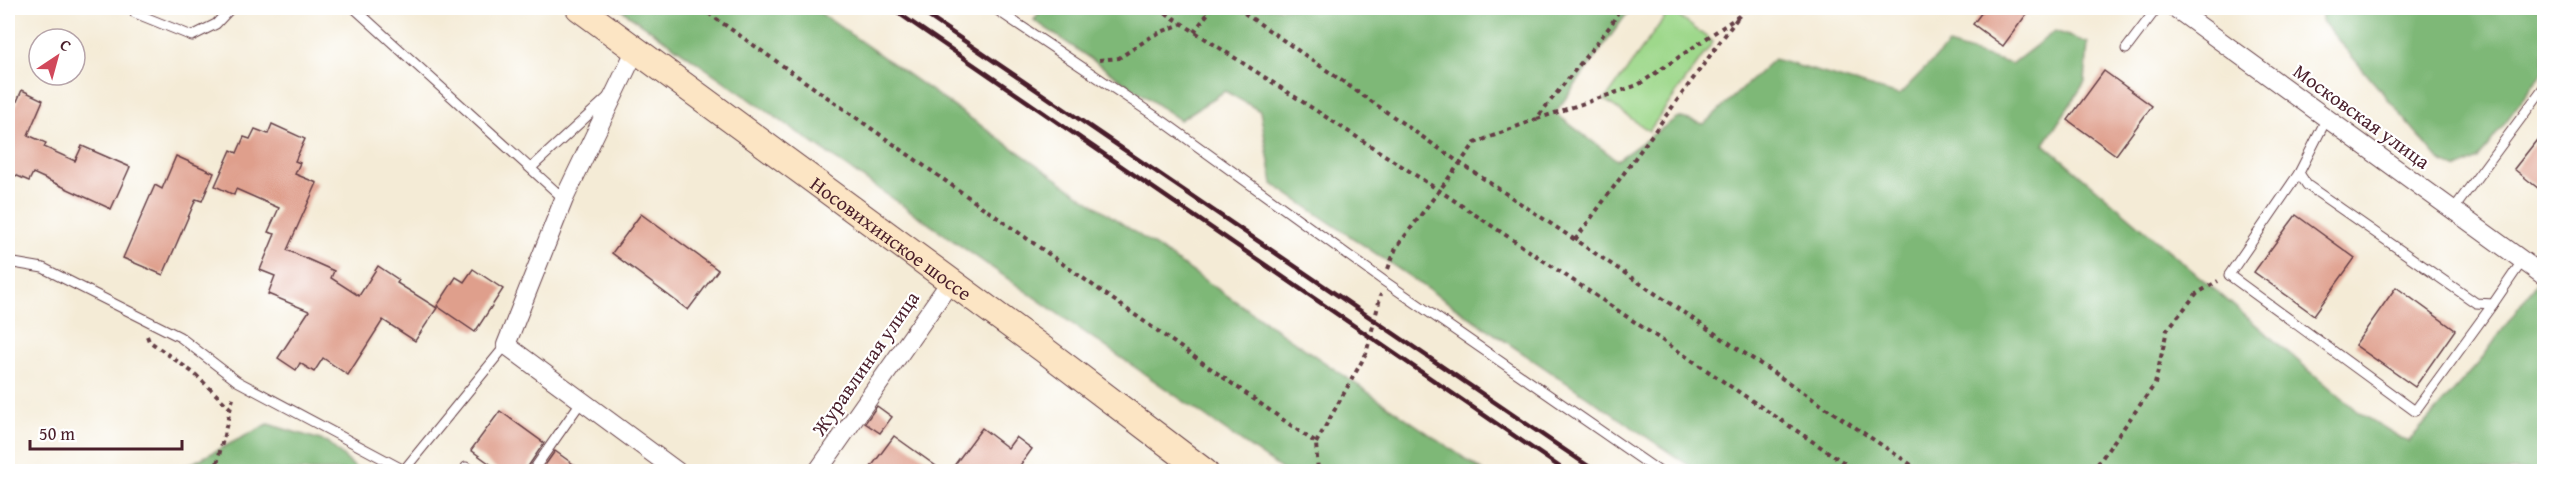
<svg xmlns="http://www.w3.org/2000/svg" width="2552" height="479" viewBox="0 0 2552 479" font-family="'Gentium Book Plus',serif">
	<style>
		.green { fill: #9ed88b; stroke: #747c5b; stroke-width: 1.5 }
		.forest { fill: #7eb877; stroke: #646c51; stroke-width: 1.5 }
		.building { fill: #df9f8c }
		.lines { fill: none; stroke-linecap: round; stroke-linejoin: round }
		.service-casing { stroke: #643e45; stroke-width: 11 }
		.minor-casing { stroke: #643e45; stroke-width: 20 }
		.secondary-casing { stroke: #643e45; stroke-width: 28 }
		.path { stroke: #643e45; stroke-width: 4; stroke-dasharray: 4.5 4.5; stroke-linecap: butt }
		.service { stroke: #fff; stroke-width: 9 }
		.minor { stroke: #fff; stroke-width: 18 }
		.secondary { stroke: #fce5c4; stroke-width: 26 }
		.rail { stroke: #4a1f2b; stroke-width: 4.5 }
		.labels { text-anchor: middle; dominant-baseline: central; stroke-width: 4.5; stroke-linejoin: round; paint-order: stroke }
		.street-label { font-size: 20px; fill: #4a1f2b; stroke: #fff }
	</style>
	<rect width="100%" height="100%" fill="#fff"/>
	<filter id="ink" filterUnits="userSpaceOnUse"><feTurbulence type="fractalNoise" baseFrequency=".0167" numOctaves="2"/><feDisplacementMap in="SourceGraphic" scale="12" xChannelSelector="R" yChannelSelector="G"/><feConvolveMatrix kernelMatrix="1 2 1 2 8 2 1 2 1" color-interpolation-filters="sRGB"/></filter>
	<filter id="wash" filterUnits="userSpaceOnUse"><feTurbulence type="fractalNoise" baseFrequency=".008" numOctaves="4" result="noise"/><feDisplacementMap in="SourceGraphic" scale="24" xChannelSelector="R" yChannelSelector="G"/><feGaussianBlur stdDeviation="1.35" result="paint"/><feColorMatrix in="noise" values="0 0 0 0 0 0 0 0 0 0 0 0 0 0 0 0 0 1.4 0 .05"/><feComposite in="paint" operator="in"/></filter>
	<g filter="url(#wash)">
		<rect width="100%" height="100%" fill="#f4ebd6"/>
		<polygon class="green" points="1670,10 1713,42 1649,131 1605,100"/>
		<g class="forest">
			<polygon points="619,8 813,8 1060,181 1483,471 1284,471"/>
			<polygon points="1042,8 1631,8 1555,113 1617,160 1678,117 1704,124 1774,59 1899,95 1948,45 2012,64 2055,31 2088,43 2085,82 2044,144 2358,412 2408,442 2478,364 2544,272 2544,471 1697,471 1273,184 1260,111 1225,91 1180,120 1034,20"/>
			<polygon points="2322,8 2544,8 2544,70 2478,159 2458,169 2440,161 2322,21"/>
			<polygon points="268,424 327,442 359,471 177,471"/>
		</g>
		<g id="blocks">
			<g class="building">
				<polygon points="1985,8 2016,8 2026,15 2003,46 1973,24"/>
				<polygon points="2104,71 2152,106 2116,155 2068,120"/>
				<polygon points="22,90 43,100 28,135 46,143 44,147 75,161 82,146 130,167 111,209 33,173 29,181 8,172 8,105 14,108"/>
				<polygon points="272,124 305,139 295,161 300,163 295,174 317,183 287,250 334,271 331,278 359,296 378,266 399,280 397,283 437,308 415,341 383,320 348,375 323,358 314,372 300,363 296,370 278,358 309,311 268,294 275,276 260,270 275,234 268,232 279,208 236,189 234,195 215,186 231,150 237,153 244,137 250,139 255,129 268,134"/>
				<polygon points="2544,131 2544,193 2514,169"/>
				<polygon points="176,156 214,173 202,201 196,199 163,275 123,258 155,185 162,189"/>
				<polygon points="641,214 718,270 688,310 612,253"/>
				<polygon points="2296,215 2355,258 2314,315 2254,272"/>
				<polygon points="473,269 503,289 475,332 437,306 456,277 464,282"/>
				<polygon points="2396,287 2455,330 2415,387 2355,345"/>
				<polygon points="877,406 892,417 880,433 865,423"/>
				<polygon points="500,411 544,443 525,471 500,471 471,450"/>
				<polygon points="982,428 1008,448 1016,437 1032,449 1016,471 950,471"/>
				<polygon points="894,436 943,471 868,471"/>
				<polygon points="555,451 583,471 541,471"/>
			</g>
		</g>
	</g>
	<g filter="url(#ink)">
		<use href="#blocks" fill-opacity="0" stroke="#643e45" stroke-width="1.5"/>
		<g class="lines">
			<g class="service-casing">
				<g id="service">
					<polyline points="354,8 564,199"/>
					<polyline points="994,8 1164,122 1384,281 1660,472"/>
					<polyline points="135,13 192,36 216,24 231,8"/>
					<polyline points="2126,49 2157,8"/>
					<polyline points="2327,118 2299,173 2307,185 2476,303 2493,304 2523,260"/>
					<polyline points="531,168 608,97"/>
					<polyline points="2299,173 2229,275 2415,411 2493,304"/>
					<polyline points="2453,210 2544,87"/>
					<polyline points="8,262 43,268 180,337 237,381 404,470 506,345"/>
					<polyline points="466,467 473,472"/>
					<polyline points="532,472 581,402"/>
				</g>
			</g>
			<g class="minor-casing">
				<g id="minor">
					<polyline points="2175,8 2544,276"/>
					<polyline points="636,49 564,199 506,345 678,472"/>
					<polyline points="817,472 951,281"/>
				</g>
			</g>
			<g class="secondary-casing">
				<g id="secondary">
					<path id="s1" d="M579 8 1043 349 1205 472"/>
				</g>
			</g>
			<g class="path">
				<polyline points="701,8 1316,443 1318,472"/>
				<polyline points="1158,8 1440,191 1858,472"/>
				<polyline points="1237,8 1460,163 1922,472"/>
				<polyline points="1194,32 1212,8"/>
				<polyline points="1099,60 1119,58 1154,35 1181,24"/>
				<polyline points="1537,119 1638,85 1739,16 1746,8"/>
				<polyline points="1575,240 1739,16"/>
				<polyline points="1388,269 1396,248 1475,143 1536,119 1611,25 1620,8"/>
				<polyline points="147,336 149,341 195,374 230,408"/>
				<polyline points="1316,443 1366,354 1381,294"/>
				<polyline points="215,472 234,394"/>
				<polyline points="2092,472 2155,384 2167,330 2196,294 2218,281"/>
			</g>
			<use href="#service" class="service"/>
			<use href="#minor" class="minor"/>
			<use href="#secondary" class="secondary"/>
			<g class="rail">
				<polyline points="891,8 1567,472"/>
				<polyline points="916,8 1597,472"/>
			</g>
		</g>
	</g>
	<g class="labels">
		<g class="street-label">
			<text transform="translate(2362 116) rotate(36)">Московская улица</text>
			<text stroke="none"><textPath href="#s1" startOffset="388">Носовихинское шоссе</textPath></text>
			<text transform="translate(865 363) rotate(-55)">Журавлиная улица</text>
		</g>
	</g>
	<rect width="2552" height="479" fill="none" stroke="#fff" stroke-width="30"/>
	<g transform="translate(57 57) rotate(36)"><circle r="28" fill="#ffffff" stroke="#b7a5aa" stroke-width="1.5"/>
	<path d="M0-4.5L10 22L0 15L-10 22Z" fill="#d1495b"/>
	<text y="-9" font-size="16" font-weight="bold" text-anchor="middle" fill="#4a1f2b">С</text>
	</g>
	<path d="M30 440v9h152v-9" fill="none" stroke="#4a1f2b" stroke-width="3"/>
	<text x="39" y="440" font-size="18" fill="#4a1f2b" stroke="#ffffff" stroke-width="4.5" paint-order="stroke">50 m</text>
</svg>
